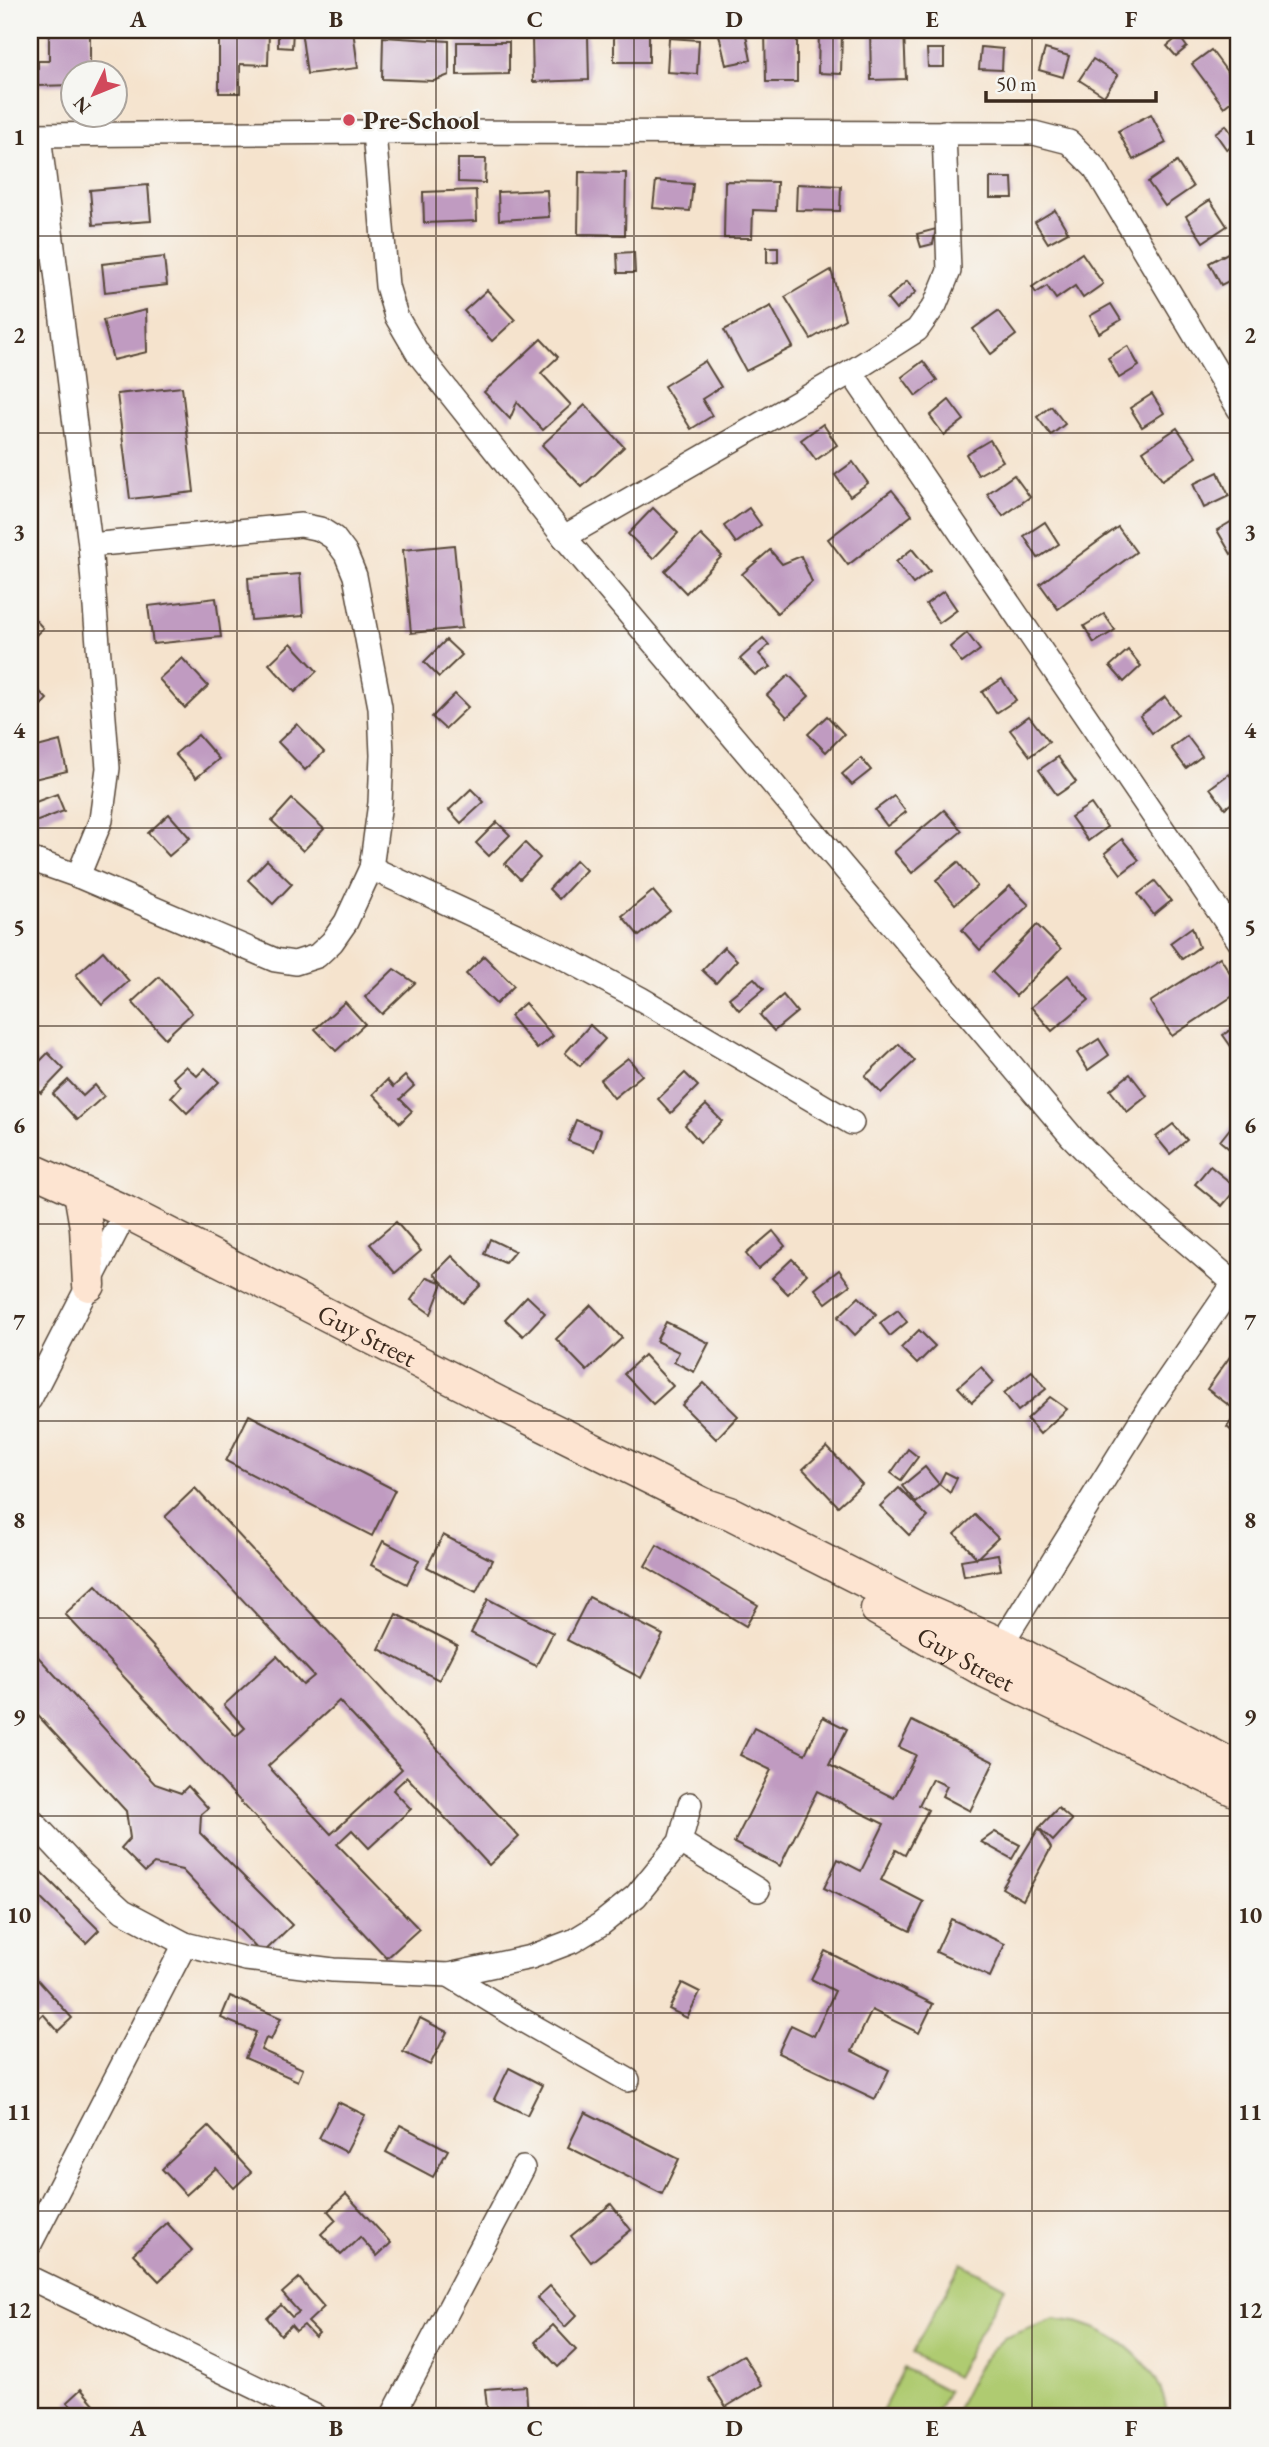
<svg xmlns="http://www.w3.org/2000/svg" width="1269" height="2447" viewBox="0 0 1269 2447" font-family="'EB Garamond',serif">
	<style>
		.green { fill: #afcb71; stroke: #757a48; stroke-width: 2 }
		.building { fill: #c09bc1; fill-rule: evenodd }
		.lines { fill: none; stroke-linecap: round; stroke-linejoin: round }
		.street-casing { stroke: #574638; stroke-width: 26 }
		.secondary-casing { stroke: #574638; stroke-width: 35 }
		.street { stroke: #fff; stroke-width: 23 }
		.secondary { stroke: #fde4d1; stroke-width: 32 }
		.grid { fill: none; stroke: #3b2a1e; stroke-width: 2; stroke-opacity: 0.55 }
		.poi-dot { fill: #d1495b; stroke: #f6f6f2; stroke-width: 2.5 }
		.labels { text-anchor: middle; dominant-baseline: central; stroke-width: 5; stroke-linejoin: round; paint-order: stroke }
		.poi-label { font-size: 26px; font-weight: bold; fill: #3b2a1e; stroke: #f6f6f2; text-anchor: start }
		.street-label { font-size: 26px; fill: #3b2a1e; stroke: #f6f6f2 }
		.neatline { fill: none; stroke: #3b2a1e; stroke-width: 2.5 }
		.grid-label { font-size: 23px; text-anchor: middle; font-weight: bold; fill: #3b2a1e }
	</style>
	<rect width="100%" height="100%" fill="#f6f6f2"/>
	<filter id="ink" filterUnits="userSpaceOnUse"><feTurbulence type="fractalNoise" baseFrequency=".0143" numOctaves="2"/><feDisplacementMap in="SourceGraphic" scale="14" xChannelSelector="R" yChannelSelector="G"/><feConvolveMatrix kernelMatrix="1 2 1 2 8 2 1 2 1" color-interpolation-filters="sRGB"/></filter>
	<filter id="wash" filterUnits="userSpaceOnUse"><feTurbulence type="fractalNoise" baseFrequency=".00686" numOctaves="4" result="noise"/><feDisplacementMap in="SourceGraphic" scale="28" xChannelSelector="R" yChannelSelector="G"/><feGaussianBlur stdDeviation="1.57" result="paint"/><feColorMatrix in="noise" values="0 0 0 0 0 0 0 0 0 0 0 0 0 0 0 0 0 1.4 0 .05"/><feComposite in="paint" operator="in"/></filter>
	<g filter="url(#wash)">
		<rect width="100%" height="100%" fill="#f5e3cd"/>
		<g class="green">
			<polygon points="961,2263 1005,2287 955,2377 912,2353"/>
			<path d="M1054 2319C1064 2321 1076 2321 1086 2325 1127 2338 1165 2373 1167 2417H953L982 2360 1004 2338Z"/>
			<polygon points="904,2368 948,2391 934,2417 879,2417"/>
		</g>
		<g id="blocks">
			<g class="building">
				<polygon points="49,30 90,30 90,74 74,74 74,85 38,86 38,61 49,61"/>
				<polygon points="219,30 269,30 268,65 240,64 240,93 219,93"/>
				<polygon points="278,30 293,30 292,48 278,47"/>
				<polygon points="301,30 353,30 358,68 307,74"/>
				<rect x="614" y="30" width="35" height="32"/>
				<polygon points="718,30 745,30 751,60 726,65"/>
				<polygon points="765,30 797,30 797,82 766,82"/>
				<polygon points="819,30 842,30 841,74 818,73"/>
				<polygon points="870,30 904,30 906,79 871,80"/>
				<polygon points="588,36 589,80 533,82 532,37"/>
				<polygon points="1179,36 1187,47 1176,56 1167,46"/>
				<polygon points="383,37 449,41 449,75 434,81 382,79"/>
				<polygon points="669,38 699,40 697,74 667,72"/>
				<polygon points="457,42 509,42 509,74 457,75"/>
				<polygon points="981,47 1003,49 1002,70 979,69"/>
				<polygon points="927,49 944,49 944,67 928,67"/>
				<polygon points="1045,49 1069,56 1063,77 1039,70"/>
				<polygon points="1211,50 1239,88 1239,95 1224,107 1192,64"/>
				<polygon points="1093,59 1118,75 1104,96 1079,80"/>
				<polygon points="1151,114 1166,143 1133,160 1118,131"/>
				<polygon points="1226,125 1237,142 1227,150 1215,133"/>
				<polygon points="458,159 486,159 485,183 458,182"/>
				<polygon points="1177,162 1193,187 1165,206 1148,182"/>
				<polygon points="579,172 626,173 625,235 578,234"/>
				<polygon points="990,178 1012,178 1013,198 990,198"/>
				<polygon points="656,181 693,184 690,211 653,208"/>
				<polygon points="725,181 777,182 776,211 753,210 752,238 724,238"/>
				<polygon points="797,184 841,186 840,211 796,210"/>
				<polygon points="148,185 151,221 93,225 90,190"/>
				<polygon points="476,190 477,221 424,223 423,192"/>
				<polygon points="547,190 549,217 499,220 498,192"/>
				<polygon points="1210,200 1227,226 1203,242 1186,216"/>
				<polygon points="1055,210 1068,232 1048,243 1035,222"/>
				<polygon points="936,229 933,244 921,247 917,234"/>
				<polygon points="767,247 778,247 778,262 767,263"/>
				<polygon points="1239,247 1239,276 1221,285 1209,263"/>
				<polygon points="634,252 635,273 618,273 617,253"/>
				<polygon points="1082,253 1103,284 1083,298 1075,286 1056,299 1047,286 1036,293 1032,287"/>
				<polygon points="164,257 167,285 105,292 102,264"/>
				<polygon points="831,270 845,319 811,339 785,297"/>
				<polygon points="907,281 916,292 896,310 887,299"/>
				<polygon points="487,290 515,320 492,341 464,311"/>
				<polygon points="1111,304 1121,320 1099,333 1090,316"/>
				<polygon points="771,306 793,347 746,371 724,330"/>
				<polygon points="146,310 147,352 113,360 103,320"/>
				<polygon points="998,311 1016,335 991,354 973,329"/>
				<polygon points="541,339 558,357 541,373 571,405 543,430 517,402 510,419 484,392"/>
				<polygon points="1128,346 1139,366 1119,378 1108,358"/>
				<polygon points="705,361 721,387 702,399 712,416 691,429 664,386"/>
				<polygon points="923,361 937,380 916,396 902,377"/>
				<polygon points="182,387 194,492 130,499 117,394"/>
				<polygon points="1152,394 1164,413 1142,427 1130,408"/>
				<polygon points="949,400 964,420 944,435 930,416"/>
				<polygon points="585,405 624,447 582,487 542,445"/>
				<polygon points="1051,406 1065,424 1051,435 1037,417"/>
				<polygon points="823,424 837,445 816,460 801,440"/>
				<polygon points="1177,428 1197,457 1162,480 1143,451"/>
				<polygon points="990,440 1003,461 978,475 966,454"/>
				<polygon points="853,462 868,483 850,496 835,475"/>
				<polygon points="1218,472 1229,496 1204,508 1193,484"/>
				<polygon points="1014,475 1030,497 1003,516 987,494"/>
				<polygon points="892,490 912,515 848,565 828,539"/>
				<polygon points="653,508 678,533 653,559 628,534"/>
				<polygon points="749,508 761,525 736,543 724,526"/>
				<polygon points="1236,519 1239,526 1239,549 1231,554 1217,530"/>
				<polygon points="1045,522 1059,544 1038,558 1024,536"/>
				<polygon points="1118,527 1136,552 1058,609 1040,584"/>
				<polygon points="701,535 722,556 686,593 665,571"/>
				<polygon points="454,545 462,628 411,633 403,550"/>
				<polygon points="912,549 930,571 913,584 896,562"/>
				<polygon points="770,550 782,564 801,556 812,582 777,613 742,574"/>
				<polygon points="300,574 303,616 251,620 248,578"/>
				<polygon points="944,591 957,610 939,623 926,604"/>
				<polygon points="216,598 221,637 153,644 148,606"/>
				<polygon points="30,614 43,628 30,641"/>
				<polygon points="1104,614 1115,630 1094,643 1084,626"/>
				<polygon points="967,633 980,650 962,663 950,647"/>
				<polygon points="763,638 769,645 759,654 771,667 755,675 740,659"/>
				<polygon points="446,640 462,655 439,677 424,662"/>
				<polygon points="291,643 317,671 295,692 269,664"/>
				<polygon points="1128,650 1141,666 1124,682 1110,666"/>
				<polygon points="182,658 208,686 185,708 159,679"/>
				<polygon points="789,675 809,696 787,717 767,695"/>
				<polygon points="1002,679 1016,700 996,713 982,692"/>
				<polygon points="30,682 47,699 30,717"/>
				<polygon points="455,694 468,707 445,729 432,717"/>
				<polygon points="1165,697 1178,714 1152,733 1140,716"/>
				<polygon points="827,716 844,734 826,752 808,734"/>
				<polygon points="1029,716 1049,742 1030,756 1010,730"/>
				<polygon points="297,724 324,752 305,770 278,742"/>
				<polygon points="198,735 219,759 196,778 175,754"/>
				<polygon points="1187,736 1202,756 1186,768 1171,748"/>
				<polygon points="60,741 67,771 30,780 30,749"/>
				<polygon points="1058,757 1076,782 1057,795 1039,770"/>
				<polygon points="861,758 871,770 852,785 842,774"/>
				<polygon points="1229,774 1239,788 1239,798 1225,808 1210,788"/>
				<polygon points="471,789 484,802 461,823 449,810"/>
				<polygon points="57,794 64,811 30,824 30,804"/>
				<polygon points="894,796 906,812 887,826 875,810"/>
				<polygon points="292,799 324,829 303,851 272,821"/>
				<polygon points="1091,804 1107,827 1088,841 1071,817"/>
				<polygon points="944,810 962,831 912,873 894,852"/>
				<polygon points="169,814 190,838 169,856 148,833"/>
				<polygon points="497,822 510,835 489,856 476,843"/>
				<polygon points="1122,839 1139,860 1121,874 1105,853"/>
				<polygon points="525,843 540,858 520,879 505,864"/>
				<polygon points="267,860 292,884 273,904 248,880"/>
				<polygon points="576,860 586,870 559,899 549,889"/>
				<polygon points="958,862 977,886 955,904 936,880"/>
				<polygon points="1155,881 1171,901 1154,915 1138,894"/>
				<polygon points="1010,886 1029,905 980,950 962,930"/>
				<polygon points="653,891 670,911 639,936 622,916"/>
				<polygon points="1037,925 1061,949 1016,996 992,972"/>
				<polygon points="1192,927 1199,947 1182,959 1170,943"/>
				<polygon points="724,947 737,960 716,983 702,970"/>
				<polygon points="103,951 129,981 102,1005 76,975"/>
				<polygon points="484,956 514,986 496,1004 466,974"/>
				<polygon points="1220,957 1239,987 1239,992 1172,1036 1150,1002"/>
				<polygon points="394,969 415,983 382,1014 365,997"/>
				<polygon points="1068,975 1089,1000 1052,1031 1031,1007"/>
				<polygon points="159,977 192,1013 165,1038 132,1002"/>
				<polygon points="754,978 764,989 739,1010 729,998"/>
				<polygon points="783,995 797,1012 774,1031 760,1015"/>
				<polygon points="345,1002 365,1024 336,1051 315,1029"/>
				<polygon points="525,1003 553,1036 537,1049 510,1016"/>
				<polygon points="1239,1024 1239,1054 1237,1055 1223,1035"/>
				<polygon points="590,1025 605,1039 580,1066 565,1053"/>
				<polygon points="1099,1039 1109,1055 1088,1070 1077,1053"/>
				<polygon points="899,1044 915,1061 881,1093 865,1076"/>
				<polygon points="48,1053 64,1069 41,1093 30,1083 30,1054 38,1063"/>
				<polygon points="628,1058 642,1075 614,1098 600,1080"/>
				<polygon points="186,1066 197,1076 205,1068 219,1082 187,1113 171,1097 181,1086 173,1078"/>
				<polygon points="685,1073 698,1086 671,1113 658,1099"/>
				<polygon points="1130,1074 1147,1096 1127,1112 1110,1090"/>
				<polygon points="405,1076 414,1086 400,1099 412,1111 400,1123 373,1094 387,1080 393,1087"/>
				<polygon points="68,1080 83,1096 95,1085 104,1096 77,1120 53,1094"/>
				<polygon points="706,1105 722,1121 700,1142 685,1125"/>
				<polygon points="1239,1117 1239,1157 1220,1141"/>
				<polygon points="576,1120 601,1130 594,1151 568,1141"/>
				<polygon points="1173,1124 1187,1140 1170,1154 1156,1137"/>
				<polygon points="1210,1166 1237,1188 1222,1206 1195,1184"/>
				<polygon points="396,1222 421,1251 395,1273 370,1244"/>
				<polygon points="773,1231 785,1246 758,1269 746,1254"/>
				<polygon points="490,1239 515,1251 505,1263 484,1254"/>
				<polygon points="452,1256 481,1285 463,1303 443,1283 431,1314 411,1300 427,1277 443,1283 434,1274"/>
				<polygon points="792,1259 807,1274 788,1294 772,1278"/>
				<polygon points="839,1270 850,1285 826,1303 815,1289"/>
				<polygon points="527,1296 545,1313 523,1336 505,1319"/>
				<polygon points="859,1297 876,1314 855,1335 838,1317"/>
				<polygon points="591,1305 622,1338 587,1371 556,1339"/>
				<polygon points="898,1310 907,1322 890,1336 880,1323"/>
				<polygon points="666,1322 709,1343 694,1372 674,1362 679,1352 656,1341"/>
				<polygon points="919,1330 935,1346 917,1364 901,1348"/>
				<polygon points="1239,1344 1239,1437 1227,1427 1238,1412 1207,1389"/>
				<polygon points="644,1355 673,1386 653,1404 624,1374"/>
				<polygon points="981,1367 994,1382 972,1402 958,1387"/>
				<polygon points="1032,1371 1046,1389 1018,1411 1004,1393"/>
				<polygon points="704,1383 738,1416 716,1439 682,1405"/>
				<polygon points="1050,1397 1067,1409 1040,1434 1027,1419"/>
				<polygon points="249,1415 395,1490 372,1536 226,1461"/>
				<polygon points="827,1447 862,1484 838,1506 803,1469"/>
				<polygon points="908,1449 918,1457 901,1480 891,1473"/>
				<polygon points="925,1467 939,1484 916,1503 902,1486"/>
				<polygon points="945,1472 957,1478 950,1493 939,1484"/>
				<path d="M195 1488 519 1837 489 1865 407 1777 393 1790 411 1809 369 1848 352 1830 337 1844 419 1929 387 1958 65 1614 96 1585 236 1736 245 1728 224 1705 277 1656 303 1685 314 1676 165 1517ZM339 1701 402 1769 331 1834 268 1766Z"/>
				<polygon points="899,1488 928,1517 909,1535 880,1506"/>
				<polygon points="975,1515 998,1538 977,1558 955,1534"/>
				<polygon points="443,1535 492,1560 476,1592 427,1567"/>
				<polygon points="383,1541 419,1560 407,1584 371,1565"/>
				<polygon points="657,1545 758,1605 746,1626 645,1566"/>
				<polygon points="998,1554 1001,1570 964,1576 961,1560"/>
				<polygon points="589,1597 663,1635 641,1678 567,1640"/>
				<polygon points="488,1599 553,1633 536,1666 471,1633"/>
				<polygon points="396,1614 457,1645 439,1680 379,1649"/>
				<polygon points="30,1648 155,1784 181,1793 188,1786 208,1808 201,1814 200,1833 292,1925 262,1954 182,1870 154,1864 145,1872 121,1848 130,1838 126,1811 30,1707"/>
				<polygon points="823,1717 847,1729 829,1765 894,1798 916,1755 899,1747 912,1721 994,1762 970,1811 942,1796 947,1786 932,1779 919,1805 928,1810 905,1855 896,1850 881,1880 924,1902 910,1931 824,1888 838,1859 861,1871 884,1824 817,1791 780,1866 734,1843 771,1770 740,1755 754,1728 805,1754"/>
				<polygon points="1058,1808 1072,1820 1053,1841 1039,1828"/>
				<polygon points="1039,1828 1051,1848 1023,1900 1002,1888"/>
				<polygon points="995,1832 1020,1845 1012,1859 981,1842"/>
				<polygon points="30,1861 99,1930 86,1943 30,1888"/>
				<polygon points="951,1919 1005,1944 990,1977 936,1952"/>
				<polygon points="825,1951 933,2004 919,2033 872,2010 852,2051 889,2070 875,2099 778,2053 791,2025 814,2036 835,1991 811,1979"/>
				<polygon points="36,1978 72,2018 58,2031 43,2014 30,2026 30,1983"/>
				<polygon points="682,1983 700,1992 687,2018 669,2009"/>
				<polygon points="230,1996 281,2018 271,2040 266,2038 261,2050 303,2069 298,2081 245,2058 256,2032 221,2018"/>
				<polygon points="420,2018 447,2032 430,2065 403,2052"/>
				<polygon points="509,2068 542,2085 527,2115 494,2099"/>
				<polygon points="338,2102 365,2115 346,2152 319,2138"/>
				<polygon points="585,2112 679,2159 662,2194 568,2147"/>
				<polygon points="400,2125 448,2150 433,2177 386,2152"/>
				<polygon points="208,2126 251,2172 234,2188 216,2168 186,2195 162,2169"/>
				<polygon points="346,2194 391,2243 377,2256 360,2237 341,2255 321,2234 336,2220 328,2211"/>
				<polygon points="611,2204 631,2230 591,2262 571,2236"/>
				<polygon points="167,2223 192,2250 159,2281 133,2254"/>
				<polygon points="299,2278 324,2307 308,2322 319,2333 315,2337 304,2325 296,2331 291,2325 281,2335 267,2318 281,2305 292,2317 299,2312 282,2293"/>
				<polygon points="550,2286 577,2315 565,2327 537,2298"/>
				<polygon points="553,2325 576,2350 558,2367 535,2342"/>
				<polygon points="743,2355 762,2385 726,2407 707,2377"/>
				<polygon points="526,2386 528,2417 488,2417 485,2389"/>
				<polygon points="81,2389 101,2412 95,2417 81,2417 67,2402"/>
			</g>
		</g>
	</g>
	<g filter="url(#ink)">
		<use href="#blocks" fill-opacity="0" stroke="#574638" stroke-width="2"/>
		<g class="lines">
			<g class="street-casing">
				<g id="street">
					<polyline points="374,132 387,286 396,316 417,352 564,537 1072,1137 1114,1180 1234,1283"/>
					<polyline points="30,135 374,132 1034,133 1069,142 1095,168 1239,409"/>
					<polyline points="39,135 90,545 108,768 101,820 78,876"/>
					<polyline points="851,372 1239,941"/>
					<polyline points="564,537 851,372 917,330 935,305 949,271 944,132"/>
					<polyline points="30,859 78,876 275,960 295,963 317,956 332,942 346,922 371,868 380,803 382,755 380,707 355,576 346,554 334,538 320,529 301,525 90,545"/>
					<polyline points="371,868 555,953 641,999 852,1123"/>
					<polyline points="30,1399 126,1212"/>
					<polyline points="994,1656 1151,1404 1239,1276"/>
					<polyline points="30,1819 79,1871 123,1911 185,1944 246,1959 333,1970 449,1975 531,1957 573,1941 601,1924 636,1896 680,1842 690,1804"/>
					<polyline points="680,1842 758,1890"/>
					<polyline points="449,1975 522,2020 628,2080"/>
					<polyline points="30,2244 185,1944"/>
					<polyline points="30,2278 317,2417"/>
					<polyline points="392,2417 523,2168"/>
				</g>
			</g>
			<g class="secondary-casing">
				<g id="secondary">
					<path id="s1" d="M30 1169 126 1212 499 1403 703 1504 730 1513 918 1608 1001 1644 1239 1769"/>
					<polyline points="80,1192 86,1227 89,1285"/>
					<path id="s2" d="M877 1609 985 1671 1239 1792"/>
				</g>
			</g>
			<use href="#street" class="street"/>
			<use href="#secondary" class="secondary"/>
		</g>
	</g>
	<path class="grid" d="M237 30V2417M436 30V2417M634 30V2417M833 30V2417M1032 30V2417M30 236H1239M30 433H1239M30 631H1239M30 828H1239M30 1026H1239M30 1224H1239M30 1421H1239M30 1618H1239M30 1816H1239M30 2013H1239M30 2211H1239"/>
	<circle class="poi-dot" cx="349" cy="120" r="7"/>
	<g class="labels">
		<g class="poi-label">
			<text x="363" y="120">Pre-School</text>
		</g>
		<g class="street-label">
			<text stroke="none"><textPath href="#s1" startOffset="376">Guy Street</textPath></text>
			<text stroke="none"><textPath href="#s2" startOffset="102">Guy Street</textPath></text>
		</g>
	</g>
	<rect width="1269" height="2447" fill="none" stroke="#f6f6f2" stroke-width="77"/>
	<g transform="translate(94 94) rotate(227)"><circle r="33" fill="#f6f6f2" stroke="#aba49d" stroke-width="2"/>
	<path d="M0-5L12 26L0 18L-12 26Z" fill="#d1495b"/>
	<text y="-10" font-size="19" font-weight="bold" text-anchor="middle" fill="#3b2a1e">N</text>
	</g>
	<path d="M986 91v10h170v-10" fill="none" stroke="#3b2a1e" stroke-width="3.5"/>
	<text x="996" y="91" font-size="21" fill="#3b2a1e" stroke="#f6f6f2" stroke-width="5" paint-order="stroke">50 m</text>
	<rect x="38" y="38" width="1192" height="2370" class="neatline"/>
	<g class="grid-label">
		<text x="138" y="27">A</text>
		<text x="336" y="27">B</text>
		<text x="535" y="27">C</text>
		<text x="734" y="27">D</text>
		<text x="932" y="27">E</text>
		<text x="1131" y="27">F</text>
		<text x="19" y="145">1</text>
		<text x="1250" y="145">1</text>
		<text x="19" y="343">2</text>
		<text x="1250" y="343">2</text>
		<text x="19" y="540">3</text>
		<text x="1250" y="540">3</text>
		<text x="19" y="738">4</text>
		<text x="1250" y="738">4</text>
		<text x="19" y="935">5</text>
		<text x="1250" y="935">5</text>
		<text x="19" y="1133">6</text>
		<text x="1250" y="1133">6</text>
		<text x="19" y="1330">7</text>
		<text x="1250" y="1330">7</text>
		<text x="19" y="1528">8</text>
		<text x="1250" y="1528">8</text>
		<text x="19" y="1725">9</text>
		<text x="1250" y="1725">9</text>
		<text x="19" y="1923">10</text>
		<text x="1250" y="1923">10</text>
		<text x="19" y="2120">11</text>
		<text x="1250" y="2120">11</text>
		<text x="19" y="2318">12</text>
		<text x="1250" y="2318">12</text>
		<text x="138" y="2436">A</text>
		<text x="336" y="2436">B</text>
		<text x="535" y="2436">C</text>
		<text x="734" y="2436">D</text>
		<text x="932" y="2436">E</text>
		<text x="1131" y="2436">F</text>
	</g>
</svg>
